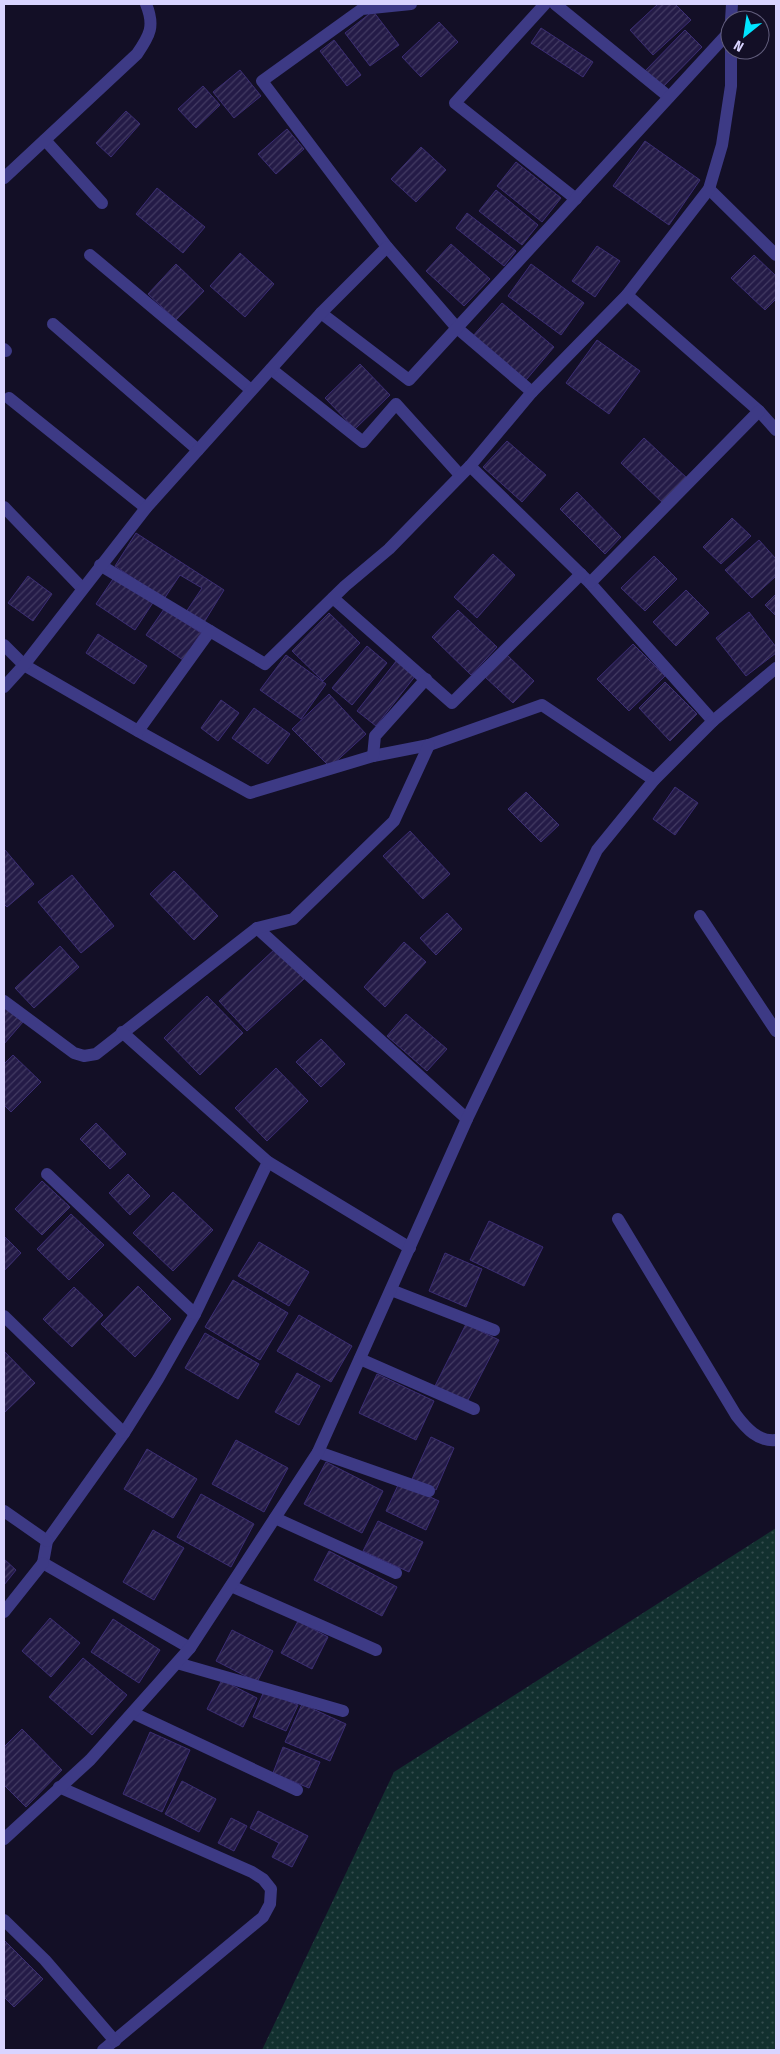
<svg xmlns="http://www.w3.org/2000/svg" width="780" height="2054" viewBox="0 0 780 2054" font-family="'Fira Sans Condensed',sans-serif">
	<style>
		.grass { fill: url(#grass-dots) }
		.building { fill: url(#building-hatch); stroke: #3b2d73 }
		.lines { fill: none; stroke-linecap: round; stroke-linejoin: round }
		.street { stroke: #3d3a85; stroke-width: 12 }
	</style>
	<defs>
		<pattern id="grass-dots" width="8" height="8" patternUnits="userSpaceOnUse" patternTransform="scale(1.25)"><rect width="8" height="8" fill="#12302f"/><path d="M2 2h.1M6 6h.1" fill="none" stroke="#344d4e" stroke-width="1.8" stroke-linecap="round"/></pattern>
		<pattern id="building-hatch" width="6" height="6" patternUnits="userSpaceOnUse" patternTransform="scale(1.25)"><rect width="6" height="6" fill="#241b47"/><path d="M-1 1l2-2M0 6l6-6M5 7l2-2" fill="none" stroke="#433b63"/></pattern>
	</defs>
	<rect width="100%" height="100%" fill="#130f26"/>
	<polygon class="grass" points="776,1528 776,2050 262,2050 394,1772"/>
	<g class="building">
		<polygon points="658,4 675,4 691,20 653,55 630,30"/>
		<polygon points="373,11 399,45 370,66 345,33"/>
		<polygon points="439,22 458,42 421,77 402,57"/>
		<polygon points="541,28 593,62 583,77 531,43"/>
		<polygon points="685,30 702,47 661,89 644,72"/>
		<polygon points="334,40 361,75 347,86 320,51"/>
		<polygon points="240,70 261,96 234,118 213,92"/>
		<polygon points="203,86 220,105 196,128 178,109"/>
		<polygon points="126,111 140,124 111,157 96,143"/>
		<polygon points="287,129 304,149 276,174 258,154"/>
		<polygon points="645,141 700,180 669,225 613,186"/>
		<polygon points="421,147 446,170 416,202 391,179"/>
		<polygon points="516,162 561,198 542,222 497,186"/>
		<polygon points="157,188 205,227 183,253 136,214"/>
		<polygon points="496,190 538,225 522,245 479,211"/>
		<polygon points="467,213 516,251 504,266 456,228"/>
		<polygon points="451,244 490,279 464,306 426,271"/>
		<polygon points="597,246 620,261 595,297 572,281"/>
		<polygon points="240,253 274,284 245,317 210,286"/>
		<polygon points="754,255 776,276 776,299 765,310 731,278"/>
		<polygon points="176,264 204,291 176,320 148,294"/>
		<polygon points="531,264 584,303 561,335 508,296"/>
		<polygon points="502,303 554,347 526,380 473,336"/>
		<polygon points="597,340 640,371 609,414 566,383"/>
		<polygon points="360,364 390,395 355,429 325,398"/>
		<polygon points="644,438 688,479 664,504 621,463"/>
		<polygon points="507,441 546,475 522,502 483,467"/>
		<polygon points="577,492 621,537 605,554 560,509"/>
		<polygon points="732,518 751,536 721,564 703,547"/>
		<polygon points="136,533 224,590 203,624 186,612 202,588 180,575 164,599 115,566"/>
		<polygon points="759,540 776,559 776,576 752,598 725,570"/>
		<polygon points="493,554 515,575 477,618 454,597"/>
		<polygon points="654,556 677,579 645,611 621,588"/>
		<polygon points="28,576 52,594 33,621 8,603"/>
		<polygon points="115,576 154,601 135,630 96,604"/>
		<polygon points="686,590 709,613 676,646 653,622"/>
		<polygon points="776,594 776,616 765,605"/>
		<polygon points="164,609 201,633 183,660 146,635"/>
		<polygon points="458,610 497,647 471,675 432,637"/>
		<polygon points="749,612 776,647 776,653 746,676 716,638"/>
		<polygon points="329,613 360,643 323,681 292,651"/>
		<polygon points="98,634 147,666 134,684 86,653"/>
		<polygon points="633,644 665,676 629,711 597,679"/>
		<polygon points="367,646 387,663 352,705 332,688"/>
		<polygon points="506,654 534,681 513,703 484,676"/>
		<polygon points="286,655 326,684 301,719 260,690"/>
		<polygon points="397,660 416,675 376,726 357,711"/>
		<polygon points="665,682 697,714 670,741 639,708"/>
		<polygon points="329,694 366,734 330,767 292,729"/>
		<polygon points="221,700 239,713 218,741 201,728"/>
		<polygon points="254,708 290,734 268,764 232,738"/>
		<polygon points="675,787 698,803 675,835 653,819"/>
		<polygon points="526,792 559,825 541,842 508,809"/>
		<polygon points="410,831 450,874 423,899 383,856"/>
		<polygon points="5,850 34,884 7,907 4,904 4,851"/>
		<polygon points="174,871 218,916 194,940 150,894"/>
		<polygon points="72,875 114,926 81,953 38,902"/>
		<polygon points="447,913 462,929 436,955 420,938"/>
		<polygon points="404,942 426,962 385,1007 364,987"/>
		<polygon points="60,946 79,967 34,1008 15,988"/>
		<polygon points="276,948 304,979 247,1031 219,1001"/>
		<polygon points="207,996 243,1033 200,1075 164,1038"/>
		<polygon points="4,1005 23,1022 4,1044"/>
		<polygon points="406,1014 447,1049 427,1071 387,1036"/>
		<polygon points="321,1039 345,1064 321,1087 296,1062"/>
		<polygon points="13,1055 41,1082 11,1112 4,1105 4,1064"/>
		<polygon points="276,1068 308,1101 267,1141 235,1108"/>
		<polygon points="96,1123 126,1154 110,1169 80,1139"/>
		<polygon points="128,1174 150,1196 130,1215 109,1193"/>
		<polygon points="42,1181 70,1207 42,1235 15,1209"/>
		<polygon points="173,1192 213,1230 173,1271 133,1233"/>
		<polygon points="71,1214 104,1245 69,1280 37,1249"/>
		<polygon points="489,1221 543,1247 524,1286 470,1260"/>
		<polygon points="4,1236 21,1253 4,1271"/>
		<polygon points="259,1242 309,1272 289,1306 238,1276"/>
		<polygon points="445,1253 482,1269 466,1307 429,1291"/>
		<polygon points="233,1280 288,1313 260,1360 205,1327"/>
		<polygon points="138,1286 171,1319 135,1357 101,1324"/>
		<polygon points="74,1287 103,1315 72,1347 43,1319"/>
		<polygon points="299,1315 352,1346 331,1382 277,1351"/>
		<polygon points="466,1324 499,1340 467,1402 435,1386"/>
		<polygon points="205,1333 259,1364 238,1399 185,1368"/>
		<polygon points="4,1351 35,1383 4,1413"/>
		<polygon points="297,1373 320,1386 299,1425 275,1412"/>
		<polygon points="377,1374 434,1401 416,1440 359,1413"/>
		<polygon points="431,1437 454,1448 436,1490 412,1479"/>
		<polygon points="236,1440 288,1468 264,1512 212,1484"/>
		<polygon points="147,1449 197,1479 173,1518 124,1489"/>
		<polygon points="326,1462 383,1491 362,1533 304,1504"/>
		<polygon points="399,1483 439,1501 426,1530 386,1511"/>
		<polygon points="201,1494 254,1524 231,1567 177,1537"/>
		<polygon points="378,1521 423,1542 409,1572 363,1551"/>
		<polygon points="153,1530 184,1548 154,1600 123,1582"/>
		<polygon points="329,1551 397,1587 382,1616 314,1580"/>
		<polygon points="4,1559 16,1570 4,1585"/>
		<polygon points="50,1618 80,1643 51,1677 22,1651"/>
		<polygon points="113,1619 160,1650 139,1683 91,1652"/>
		<polygon points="298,1621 328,1637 312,1669 281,1653"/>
		<polygon points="232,1630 273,1651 257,1682 216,1661"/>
		<polygon points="83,1658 127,1695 92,1735 49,1697"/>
		<polygon points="222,1680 257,1698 243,1727 207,1709"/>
		<polygon points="264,1691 298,1705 286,1731 253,1717"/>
		<polygon points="302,1704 346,1724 330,1761 285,1742"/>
		<polygon points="22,1729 62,1770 26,1807 4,1785 4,1747"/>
		<polygon points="150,1732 190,1750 162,1812 123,1794"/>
		<polygon points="283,1747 320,1762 309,1788 273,1773"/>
		<polygon points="182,1781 216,1799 199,1832 165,1814"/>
		<polygon points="258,1811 308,1836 292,1867 272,1857 279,1843 250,1828"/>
		<polygon points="231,1818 247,1826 234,1851 218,1843"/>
		<polygon points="4,1940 43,1979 14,2007 4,1997"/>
	</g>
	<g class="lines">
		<g class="street">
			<polyline points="411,4 362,9 262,81 387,247 457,328 532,392"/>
			<polyline points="545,4 455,103 576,199"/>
			<polyline points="555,4 669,97"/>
			<polyline points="731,20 732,4"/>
			<polyline points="45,140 102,203"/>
			<path d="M4 178 137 54C150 35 155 26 146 4"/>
			<polyline points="709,189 776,255"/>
			<polyline points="90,255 251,390"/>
			<polyline points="627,295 759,411 776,430"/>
			<polyline points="321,313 409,380 730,31"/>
			<polyline points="53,324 198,450"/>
			<polyline points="4,349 6,351"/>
			<polyline points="271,369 363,442 396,404 460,475"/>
			<polyline points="9,398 146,508"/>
			<polyline points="470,466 590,583 713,721"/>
			<polyline points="4,507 82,588"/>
			<polyline points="100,565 210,631"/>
			<polyline points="590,583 759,411"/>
			<polyline points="333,598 452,703 581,574"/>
			<polyline points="4,645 24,665 138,731 250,793 373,756 429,745 542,705 654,780"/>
			<polyline points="4,687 24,665 146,508 321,313 387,247"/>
			<polyline points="138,731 210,631 265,664 345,586 389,549 470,466 532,392 627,295 709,189 722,145 731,86 731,50"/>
			<polyline points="373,756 375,736 426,679"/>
			<polyline points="700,916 776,1031"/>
			<polyline points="257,928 467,1119"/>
			<polyline points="4,1001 74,1053 84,1056 96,1054 257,928 293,919 394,821 429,745"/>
			<polyline points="122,1032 268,1162 195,1314 158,1379 124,1433 47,1541 43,1563 190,1648"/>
			<polyline points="268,1162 410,1248"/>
			<polyline points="47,1174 195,1314"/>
			<path d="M618 1219 736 1415C746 1428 758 1442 776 1440"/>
			<polyline points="391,1290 494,1330"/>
			<polyline points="4,1316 124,1433"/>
			<polyline points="360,1359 474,1409"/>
			<polyline points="318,1452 429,1491"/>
			<polyline points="4,1511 47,1541"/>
			<polyline points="275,1518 396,1573"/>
			<polyline points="231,1586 376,1650"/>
			<polyline points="4,1612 43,1563"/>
			<polyline points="177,1663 343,1711"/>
			<polyline points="133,1713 297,1790"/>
			<polyline points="59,1787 252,1872 263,1879 271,1889 270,1904 263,1917 103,2050"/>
			<polyline points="4,1839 90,1760 190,1648 318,1452 467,1119 597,850 654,780 713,721 776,668"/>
			<polyline points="4,1920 45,1960 115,2041"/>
		</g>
	</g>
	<rect width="780" height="2054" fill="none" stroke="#d9d4ff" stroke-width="10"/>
	<g transform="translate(745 35) rotate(210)"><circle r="24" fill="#130f26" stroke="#625e7d"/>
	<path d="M0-4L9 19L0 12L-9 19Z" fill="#00e5ff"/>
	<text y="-8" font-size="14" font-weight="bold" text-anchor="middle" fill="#d9d4ff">N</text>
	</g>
</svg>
